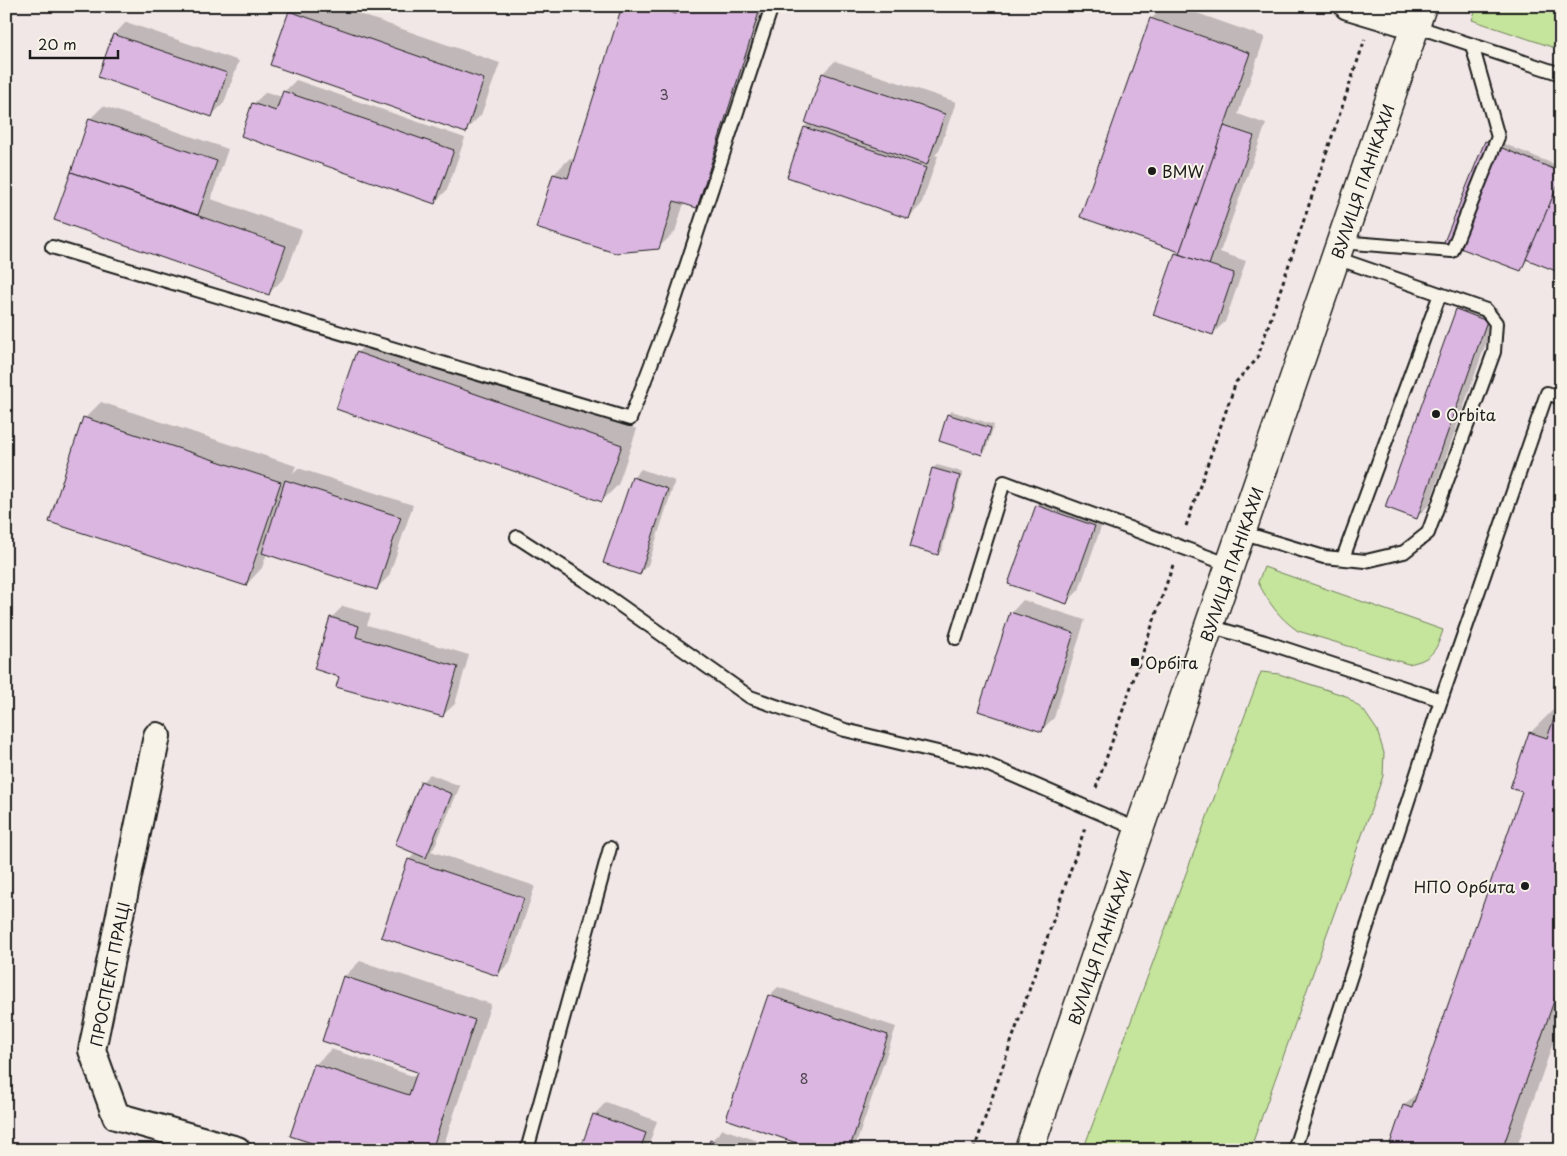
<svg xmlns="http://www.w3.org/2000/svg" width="1567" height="1156" viewBox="0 0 1567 1156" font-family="'Playpen Sans',sans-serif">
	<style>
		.green { fill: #c5e49c; stroke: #70805c }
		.shadow { fill: #0003 }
		.building { fill: #dab6e0; stroke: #1c1c1c }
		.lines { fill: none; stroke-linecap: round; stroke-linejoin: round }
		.lane-casing { stroke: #1c1c1c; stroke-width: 16 }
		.street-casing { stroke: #1c1c1c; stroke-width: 30 }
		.secondary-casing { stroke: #1c1c1c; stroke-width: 31 }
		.path { stroke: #1c1c1c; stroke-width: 3; stroke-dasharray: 4 4; stroke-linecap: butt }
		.lane { stroke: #f7f3e8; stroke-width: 12 }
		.street { stroke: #f7f3e8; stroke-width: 26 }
		.secondary { stroke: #f7f3e8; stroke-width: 28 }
		.poi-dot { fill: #1c1c1c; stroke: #f7f3e8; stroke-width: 2 }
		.labels { text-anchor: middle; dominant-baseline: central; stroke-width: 4; stroke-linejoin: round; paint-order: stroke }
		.number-label { font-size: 14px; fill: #4c424d }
		.poi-label { font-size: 16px; fill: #1c1c1c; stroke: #f7f3e8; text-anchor: start }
		.street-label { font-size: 16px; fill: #1c1c1c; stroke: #f7f3e8 }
	</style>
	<rect width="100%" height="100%" fill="#f1e7e6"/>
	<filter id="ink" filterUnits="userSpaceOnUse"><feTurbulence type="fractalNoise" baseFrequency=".02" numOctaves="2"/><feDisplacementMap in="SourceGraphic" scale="10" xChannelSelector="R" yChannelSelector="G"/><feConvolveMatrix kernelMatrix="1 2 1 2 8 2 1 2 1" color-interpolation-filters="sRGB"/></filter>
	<g filter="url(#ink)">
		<g class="green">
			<polygon points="1477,6 1561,6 1561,50 1472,20"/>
			<path d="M1264 567 1443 630C1436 652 1431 660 1408 664L1298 631C1279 618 1268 602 1258 582Z"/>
			<polygon points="1261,672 1279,674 1346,696 1364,711 1377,730 1384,753 1383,776 1250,1150 1083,1150"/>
		</g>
		<g class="shadow">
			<polygon points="296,6 336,6 500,63 481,115 465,131 290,12"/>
			<polygon points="623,6 771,6 713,191 697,207 684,203 675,232 658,248 554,174 570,158 575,160"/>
			<polygon points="1164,6 1177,6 1265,37 1238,114 1266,124 1220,252 1246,261 1225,322 1212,334 1155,314 1176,253 1179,250 1151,19"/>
			<polygon points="126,22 239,61 224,103 212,115 114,35"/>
			<polygon points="835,61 956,102 939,151 935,155 938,156 921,205 909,217 805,127 809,123 806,122 823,73"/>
			<polygon points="296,80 465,138 447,190 435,202 253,104 266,92 282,97 284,92"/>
			<polygon points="103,106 228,149 211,199 302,230 285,277 269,293 55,219 91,118"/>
			<polygon points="1490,138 1561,167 1561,182 1559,186 1561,184 1561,272 1528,259 1521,269 1486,141"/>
			<polygon points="1470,298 1498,309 1429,505 1417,517 1457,310"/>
			<polygon points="373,337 637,429 618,485 602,501 357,353"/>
			<polygon points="101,402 296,466 293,473 298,468 413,505 389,576 377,588 267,553 262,568 246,585 85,418"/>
			<polygon points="952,411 994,425 986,450 982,454 948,415"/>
			<polygon points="937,465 963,472 942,550 938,553 933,468"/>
			<polygon points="641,469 675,481 648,565 639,574 633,478"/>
			<polygon points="1049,493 1106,513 1079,590 1067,602 1037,506"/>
			<polygon points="1023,600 1085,620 1054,718 1041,730 1011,613"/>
			<polygon points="343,606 371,614 367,625 469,655 455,704 442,716 341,676 331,618"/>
			<polygon points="1561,703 1561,1020 1516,1150 1389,1150 1404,1105 1419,1091 1523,791 1530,733 1553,710 1558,712"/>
			<polygon points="430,774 460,786 434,848 431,851 535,886 510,962 498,974 409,860 416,852 422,782"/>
			<polygon points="360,961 491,1004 442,1150 337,1150 315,1065 331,1049 416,1077 418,1071 344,977"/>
			<polygon points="778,987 896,1027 854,1150 821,1150 727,1118 770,995"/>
			<polygon points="606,1102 657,1121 647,1150 581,1150 594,1115"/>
			<polygon points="723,1129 784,1150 708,1150 711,1141"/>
		</g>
		<g class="building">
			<polygon points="622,6 650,6 676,14 678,6 761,6 697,208 674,201 659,249 615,253 536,228 553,174 568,178"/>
			<polygon points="289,11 484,79 466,133 270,65"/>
			<polygon points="1150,18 1250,53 1180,252 1080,217"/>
			<polygon points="113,34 227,73 212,117 98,77"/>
			<polygon points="822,73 945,114 927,165 805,123"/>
			<polygon points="283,91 454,150 435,204 241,136 252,103 276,111"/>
			<polygon points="89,118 217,161 198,215 71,172"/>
			<polygon points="1224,126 1254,136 1209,265 1179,254"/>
			<polygon points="804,127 926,168 909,219 787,177"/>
			<polygon points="1485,141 1561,172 1561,179 1521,271 1444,242"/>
			<polygon points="71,172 286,246 269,295 54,220"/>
			<polygon points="1557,187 1561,188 1561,273 1526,259"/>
			<polygon points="1175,253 1234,273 1213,335 1153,315"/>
			<polygon points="1456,309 1487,321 1417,519 1385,507"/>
			<polygon points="356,352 622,445 602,502 336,409"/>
			<polygon points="947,414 991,428 982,455 939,441"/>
			<polygon points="83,417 281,482 246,586 49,522"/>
			<polygon points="932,468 960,476 938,555 910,547"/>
			<polygon points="632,477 668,489 640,575 603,563"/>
			<polygon points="285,480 401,517 377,590 262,553"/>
			<polygon points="1036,505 1095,526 1067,604 1008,584"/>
			<polygon points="1010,612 1074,633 1042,732 978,711"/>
			<polygon points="330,617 359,626 356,637 458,667 443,717 336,687 339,677 314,669"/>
			<polygon points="1561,699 1561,981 1502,1150 1388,1150 1403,1105 1412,1108 1522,792 1510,788 1529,732 1547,738"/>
			<polygon points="421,781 452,794 426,858 395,845"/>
			<polygon points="408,859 524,898 498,976 381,937"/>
			<polygon points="343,976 475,1020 432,1150 333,1150 290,1136 314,1064 409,1095 417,1072 322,1041"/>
			<polygon points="768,995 888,1035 849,1150 817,1150 726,1119"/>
			<polygon points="593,1114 646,1133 640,1150 580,1150"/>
			<polygon points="710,1140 737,1150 706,1150"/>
		</g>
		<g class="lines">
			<g class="lane-casing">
				<g id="lane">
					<polyline points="1415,26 1561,74"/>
					<polyline points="1341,242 1452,251 1498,137 1472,45"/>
					<polyline points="52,247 630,419 671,312 772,6"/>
					<polyline points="1241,532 1324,557 1366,561 1404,552 1428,533 1494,352 1496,323 1486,310 1336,258"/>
					<polyline points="517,537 596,588 750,697 845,730 984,763 1139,830"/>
					<polyline points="1343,558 1440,294"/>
					<polyline points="1209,626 1265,642 1441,700"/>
					<polyline points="956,638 1004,482 1230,565"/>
					<polyline points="527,1150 610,848"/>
					<polyline points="1294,1150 1441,700 1547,393 1561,398"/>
				</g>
			</g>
			<g class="street-casing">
				<g id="street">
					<polyline points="1348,6 1415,26"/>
					<polyline points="157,736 92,1050 116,1116 237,1150"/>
				</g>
			</g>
			<g class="secondary-casing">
				<polyline id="secondary" points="1029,1150 1422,6"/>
			</g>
			<g class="path">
				<polyline points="1186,526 1236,382 1257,359 1365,39"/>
				<polyline points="1096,788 1173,565"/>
				<polyline points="974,1150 1085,828"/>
			</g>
			<use href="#lane" class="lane"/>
			<use href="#street" class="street"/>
			<use href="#secondary" class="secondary"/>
		</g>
	</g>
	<g class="poi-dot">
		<circle cx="1152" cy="171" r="5"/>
		<circle cx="1436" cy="414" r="5"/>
		<rect x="1130" y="657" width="10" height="10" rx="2.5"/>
		<circle cx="1525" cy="886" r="5"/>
	</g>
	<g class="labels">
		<g class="number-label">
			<text x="664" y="94">3</text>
			<text x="804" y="1078">8</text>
		</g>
		<g class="poi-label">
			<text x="1162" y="171">BMW</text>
			<text x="1446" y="414">Orbita</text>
			<text x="1145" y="662">Орбіта</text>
			<text x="1515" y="886" text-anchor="end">НПО Орбита</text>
		</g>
		<g class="street-label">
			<text transform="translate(1362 181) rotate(-71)">ВУЛИЦЯ ПАНІКАХИ</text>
			<text transform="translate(1231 564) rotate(-71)">ВУЛИЦЯ ПАНІКАХИ</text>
			<text transform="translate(1099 947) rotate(-71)">ВУЛИЦЯ ПАНІКАХИ</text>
			<text transform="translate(109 974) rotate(-79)">ПРОСПЕКТ ПРАЦІ</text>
		</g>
	</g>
	<rect width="1567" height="1156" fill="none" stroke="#f7f3e8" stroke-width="25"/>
	<rect x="12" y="12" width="1542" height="1131" fill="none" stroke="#1c1c1c" stroke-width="2" filter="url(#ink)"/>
	<path d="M30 50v8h88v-8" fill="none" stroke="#1c1c1c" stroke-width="2.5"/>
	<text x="38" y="50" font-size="15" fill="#1c1c1c" stroke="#f7f3e8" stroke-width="4" paint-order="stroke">20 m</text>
</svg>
